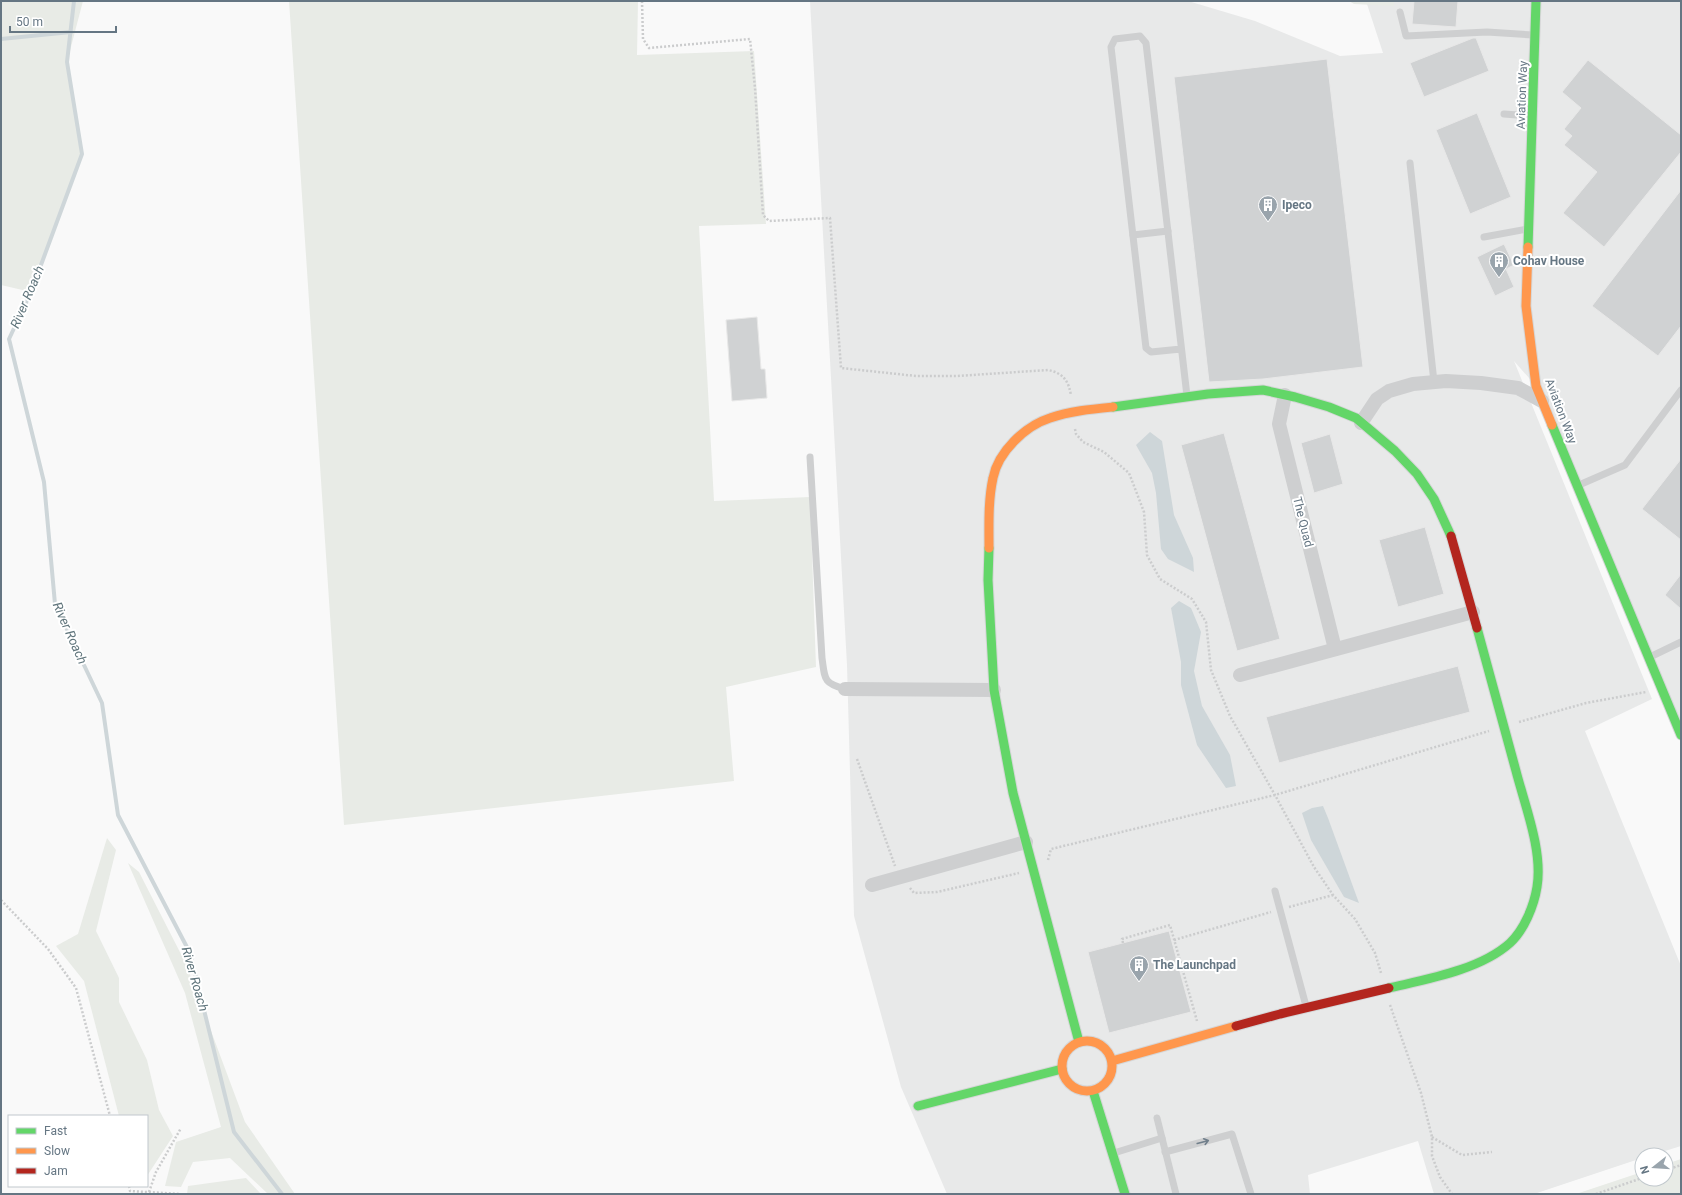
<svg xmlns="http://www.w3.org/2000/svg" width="1682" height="1195" viewBox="0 0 1682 1195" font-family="Roboto,sans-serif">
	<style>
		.built { fill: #e8e9e9 }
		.green { fill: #e8ebe6 }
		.water { fill: #ced6d9 }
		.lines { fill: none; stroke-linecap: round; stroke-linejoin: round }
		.stream { stroke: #ced6d9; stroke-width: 4 }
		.building { fill: #d0d2d3; stroke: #e8e8e8 }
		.fast-casing { stroke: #d5d6d7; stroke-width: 11 }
		.slow-casing { stroke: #d5d6d7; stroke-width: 11 }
		.jam-casing { stroke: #d5d6d7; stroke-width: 11 }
		.path { stroke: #cbcccd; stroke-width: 2.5; stroke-dasharray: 2 2; stroke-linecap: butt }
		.lane { stroke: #cecfd0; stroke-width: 7 }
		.street { stroke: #cecfd0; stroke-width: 14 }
		.fast { stroke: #63d668; stroke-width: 9 }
		.slow { stroke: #ff974d; stroke-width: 9 }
		.jam { stroke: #b3261e; stroke-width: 9 }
		.oneway { stroke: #707f8b }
		.labels { text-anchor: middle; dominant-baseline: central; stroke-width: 4; stroke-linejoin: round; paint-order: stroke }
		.street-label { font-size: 12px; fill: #657683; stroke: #fff }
		.poi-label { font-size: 12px; font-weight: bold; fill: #657683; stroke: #fff; text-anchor: start }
		.water-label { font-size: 13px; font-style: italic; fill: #60757c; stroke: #fff }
	</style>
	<rect width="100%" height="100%" fill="#f9f9f9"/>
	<polygon class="built" points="810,1 1188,1 1255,21 1340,56 1383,53 1366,1 1681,1 1681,735 1536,386 1514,361 1652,699 1585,731 1681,966 1681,1146 1652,1155 1642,1155 1642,1158 1534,1194 1434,1194 1418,1141 1308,1175 1310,1194 947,1194 901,1087 854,916 847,665"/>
	<g class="green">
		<polygon points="1,1 83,1 67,62 82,154 31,292 1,285"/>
		<polygon points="289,1 638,1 637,55 754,51 766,224 699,226 714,501 810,497 816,667 726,687 734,781 344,825"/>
		<polygon points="1349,1 1394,1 1394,6 1354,4"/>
		<polygon points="107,838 116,850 96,931 119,978 119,1002 147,1060 159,1110 173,1136 147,1176 147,1116 119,1116 84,981 56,946 78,934"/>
		<polygon points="128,863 139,872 186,964 245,1122 295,1194 268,1194 230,1158 193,1162 181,1187 165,1186 176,1142 221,1127 185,993"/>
		<polygon points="1681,1159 1681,1194 1576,1194 1642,1172 1642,1179 1666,1179 1666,1164"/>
		<polygon points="246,1178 261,1194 187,1194 188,1186"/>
	</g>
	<g class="water">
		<polygon points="1150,432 1162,441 1174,515 1193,558 1194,572 1168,559 1161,549 1156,493 1152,473 1136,445"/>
		<polygon points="1179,601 1191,608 1201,632 1194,671 1202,706 1230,755 1236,786 1226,788 1197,745 1181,685 1181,662 1171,608"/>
		<polygon points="1323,806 1328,818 1359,903 1344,897 1311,840 1302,813 1312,808"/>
	</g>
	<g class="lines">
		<g class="stream">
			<polyline points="74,1 67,62 82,154 31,292 9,339 44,482 55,604 102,703 118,815 190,953 234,1132 282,1194"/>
			<polyline points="1,39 71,32"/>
		</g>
	</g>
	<g class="building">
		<polygon points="1414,1 1458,1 1456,27 1412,24"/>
		<polygon points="1473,38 1476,38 1489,71 1424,97 1410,63"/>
		<polygon points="1327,59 1363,367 1263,379 1209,382 1174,77"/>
		<polygon points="1588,60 1681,135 1681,152 1604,247 1563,213 1597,172 1564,145 1572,136 1564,129 1581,108 1562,92"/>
		<polygon points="1477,113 1511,197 1470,214 1436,130"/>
		<polygon points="1681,190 1681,326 1658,356 1592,306"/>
		<polygon points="1504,244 1514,265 1506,269 1514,287 1495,296 1477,257"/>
		<polygon points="757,317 761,369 765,369 767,398 732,401 726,320"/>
		<polygon points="1224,433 1280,639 1237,651 1181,445"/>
		<polygon points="1330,434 1343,484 1314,493 1301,443"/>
		<polygon points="1681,459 1681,540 1642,509"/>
		<polygon points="1425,527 1444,594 1398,607 1379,540"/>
		<polygon points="1681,574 1681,609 1665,595"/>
		<polygon points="1458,666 1470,712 1279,763 1266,717"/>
		<polygon points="1169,931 1191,1012 1109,1033 1088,952"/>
	</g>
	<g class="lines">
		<g class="fast-casing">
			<g id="fast">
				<polyline points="1528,247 1536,1"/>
				<polyline points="1113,407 1208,394 1263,390 1295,397 1329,407 1356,418 1395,451 1417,474 1434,499 1451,536"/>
				<polyline points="1552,425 1681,735"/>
				<polyline points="989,548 988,580 994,690 1013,793 1079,1042"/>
				<path d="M1389 988C1427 979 1480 970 1510 943 1524 930 1534 906 1537 887 1543 851 1525 806 1516 771 1503 724 1490 676 1477 628"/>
				<polyline points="1093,1091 1125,1194"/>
				<polyline points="918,1106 1062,1069"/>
			</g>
		</g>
		<g class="slow-casing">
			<g id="slow">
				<polyline points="1528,247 1526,306 1536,386 1552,425"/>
				<path d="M989 548C989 525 988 501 993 478 998 452 1025 426 1050 418 1070 411 1092 409 1113 407"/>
				<circle cx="1087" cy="1066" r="25"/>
				<polyline points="1112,1061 1236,1026"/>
			</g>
		</g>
		<g class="jam-casing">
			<g id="jam">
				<polyline points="1451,536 1477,628"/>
				<polyline points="1236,1026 1280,1014 1389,988"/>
			</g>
		</g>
		<g class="path">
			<path d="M642 1 643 39 649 48 750 39 755 88 763 215 769 221 830 218 841 368 916 376H957L1048 370C1063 373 1069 381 1071 396"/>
			<polyline points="1075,429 1076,434 1083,442 1104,452 1129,473 1144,512 1147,555 1160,579 1192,599 1206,622 1211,670 1230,716 1275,795 1314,867 1333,895 1355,919 1375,953 1381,973"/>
			<polyline points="1519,722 1586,703 1646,692"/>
			<polyline points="857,759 895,866"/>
			<polyline points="1048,860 1051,849 1275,795 1489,731"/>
			<polyline points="910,888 914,893 937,892 1019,873"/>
			<polyline points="1,900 48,949 76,988 110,1116"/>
			<polyline points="1289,907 1333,895"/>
			<polyline points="1174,940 1271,912"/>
			<polyline points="1123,943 1122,939 1170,925 1197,1021"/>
			<polyline points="1390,1005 1421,1093 1432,1137 1432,1156 1440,1177 1452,1194"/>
			<polyline points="1432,1137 1462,1155 1492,1152"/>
			<polyline points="1666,1170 1681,1165"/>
			<polyline points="129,1186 130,1191 180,1194"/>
			<polyline points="149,1192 156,1172 181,1128"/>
			<polyline points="1596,1194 1642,1178"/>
		</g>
		<g class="lane">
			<polyline points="1400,12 1406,36 1487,32 1533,35"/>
			<polyline points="1504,114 1531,116"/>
			<polyline points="1410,163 1434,382"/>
			<polyline points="1133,235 1168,231"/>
			<polyline points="1484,237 1527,229"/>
			<polyline points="1181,349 1151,352 1146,348 1111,47 1115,39 1140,36 1146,43 1187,396"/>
			<path d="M810 457 822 658C825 679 823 683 845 689"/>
			<polyline points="1579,485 1625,465 1681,390"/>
			<polyline points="1650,657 1681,642"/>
			<polyline points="1275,891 1306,1006"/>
			<polyline points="1157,1118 1176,1194"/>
			<polyline points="1165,1152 1232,1134 1251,1194"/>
			<polyline points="1114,1153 1162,1138"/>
		</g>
		<g class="street">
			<polyline points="1285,395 1279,424 1335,649"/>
			<polyline points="1361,423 1377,399 1389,391 1413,384 1446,381 1481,383 1518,388 1542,401"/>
			<polyline points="1240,675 1473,612"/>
			<polyline points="845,689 994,690"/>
			<polyline points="872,885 1026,842"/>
		</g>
		<use href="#fast" class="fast"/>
		<use href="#slow" class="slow"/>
		<use href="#jam" class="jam"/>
	</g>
	<defs><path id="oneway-shaft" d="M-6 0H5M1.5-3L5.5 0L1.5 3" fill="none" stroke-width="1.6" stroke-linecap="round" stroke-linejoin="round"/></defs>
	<use class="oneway" href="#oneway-shaft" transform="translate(1203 1142) rotate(-15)"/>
	<defs>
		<g id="building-pin" transform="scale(1)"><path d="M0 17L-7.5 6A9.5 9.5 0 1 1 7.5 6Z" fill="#99a4ac" stroke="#fff"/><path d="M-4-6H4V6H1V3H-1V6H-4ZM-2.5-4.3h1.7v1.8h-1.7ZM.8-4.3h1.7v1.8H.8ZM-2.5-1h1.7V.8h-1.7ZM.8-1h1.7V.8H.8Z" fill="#fff"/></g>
	</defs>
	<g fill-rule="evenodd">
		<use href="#building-pin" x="1268" y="205"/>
		<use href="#building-pin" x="1499" y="261"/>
		<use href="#building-pin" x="1139" y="965"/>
	</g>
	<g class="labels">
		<g class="street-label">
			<text transform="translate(1522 95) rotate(-88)">Aviation Way</text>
			<text transform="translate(1561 411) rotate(69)">Aviation Way</text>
			<text transform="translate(1303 522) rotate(76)">The Quad</text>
		</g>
		<g class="poi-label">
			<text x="1282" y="205">Ipeco</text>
			<text x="1513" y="261">Cohav House</text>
			<text x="1153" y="965">The Launchpad</text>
		</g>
		<g class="water-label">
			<text transform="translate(27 297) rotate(-67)">River Roach</text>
			<text transform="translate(70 633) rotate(66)">River Roach</text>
			<text transform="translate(195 979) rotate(74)">River Roach</text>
		</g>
	</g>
	<rect width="1682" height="1195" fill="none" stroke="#657683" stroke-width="4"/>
	<rect x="8" y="1115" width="140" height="72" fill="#ffffff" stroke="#c1c8cd"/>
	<rect x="16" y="1128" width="20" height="6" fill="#63d668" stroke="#c1c8cd"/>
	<text x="44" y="1135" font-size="12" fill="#657683">Fast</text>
	<rect x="16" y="1148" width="20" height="6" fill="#ff974d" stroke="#c1c8cd"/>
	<text x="44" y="1155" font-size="12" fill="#657683">Slow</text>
	<rect x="16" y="1168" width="20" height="6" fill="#b3261e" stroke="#c1c8cd"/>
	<text x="44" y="1175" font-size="12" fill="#657683">Jam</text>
	<g transform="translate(1654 1167) rotate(253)"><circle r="19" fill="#ffffff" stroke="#c1c8cd"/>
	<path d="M0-3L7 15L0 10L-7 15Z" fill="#99a4ac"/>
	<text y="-6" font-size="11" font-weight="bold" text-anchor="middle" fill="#657683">N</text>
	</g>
	<path d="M10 26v6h106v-6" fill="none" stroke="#657683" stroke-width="2"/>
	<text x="16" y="26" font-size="12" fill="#657683" stroke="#ffffff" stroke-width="3" paint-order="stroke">50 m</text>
</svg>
